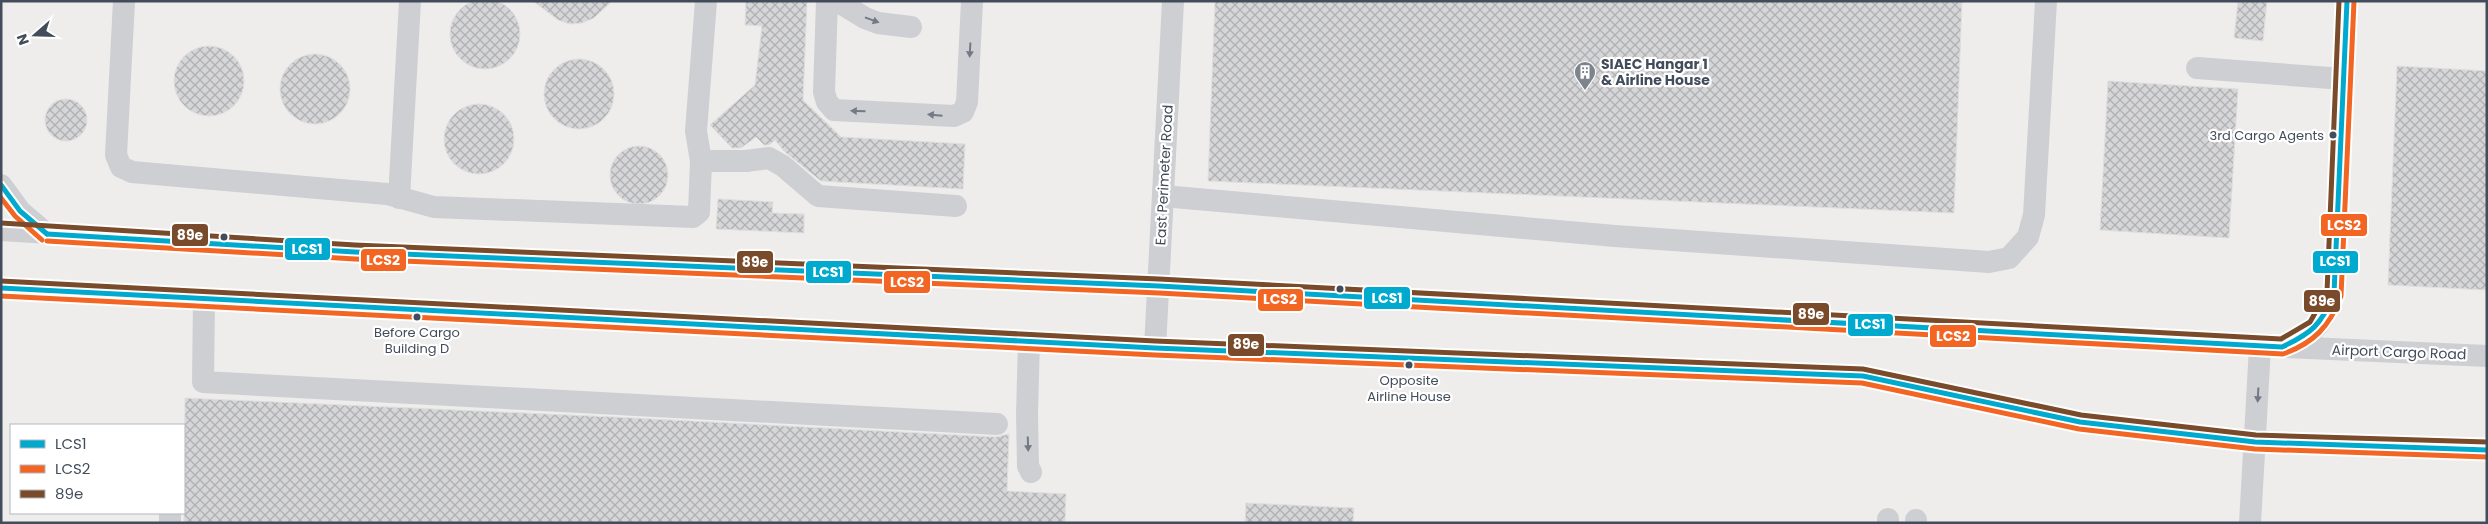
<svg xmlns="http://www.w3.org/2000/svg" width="2488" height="524" viewBox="0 0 2488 524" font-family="Poppins,sans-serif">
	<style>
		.building { fill: url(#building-cross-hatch); stroke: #dfdfe0 }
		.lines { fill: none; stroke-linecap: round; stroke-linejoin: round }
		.minor { stroke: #cdcfd3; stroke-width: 22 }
		.bus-1-casing { stroke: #fff; stroke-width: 9 }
		.bus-2-casing { stroke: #fff; stroke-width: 9 }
		.bus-3-casing { stroke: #fff; stroke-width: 9 }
		.bus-1 { stroke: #00a9ce; stroke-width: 5 }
		.bus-2 { stroke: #f26522; stroke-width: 5 }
		.bus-3 { stroke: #7a4b2a; stroke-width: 5 }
		.oneway { fill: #737a85 }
		.bus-dot { fill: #424c5b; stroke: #fff; stroke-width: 2 }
		.labels { text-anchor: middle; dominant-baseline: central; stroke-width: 4.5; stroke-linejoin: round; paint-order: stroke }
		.bus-label { font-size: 13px; fill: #424c5b; stroke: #fff }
		.poi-label { font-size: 14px; font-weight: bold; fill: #424c5b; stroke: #fff; text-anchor: start }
		.street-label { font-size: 14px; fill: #424c5b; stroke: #fff }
		.line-badge { stroke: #fff; stroke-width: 2 }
		.badge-label { font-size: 14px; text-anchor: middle; font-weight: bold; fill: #fff }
	</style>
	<defs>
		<pattern id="building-cross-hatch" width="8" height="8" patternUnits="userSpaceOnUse" patternTransform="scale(1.25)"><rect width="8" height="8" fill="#d6d6d8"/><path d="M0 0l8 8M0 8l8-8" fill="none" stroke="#afb0b2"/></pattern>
	</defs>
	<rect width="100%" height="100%" fill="#eeedec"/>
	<g class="building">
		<circle cx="485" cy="34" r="35"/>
		<polygon points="533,1 612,1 594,18 582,23 570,24 558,20"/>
		<polygon points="746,1 807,1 803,100 841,137 965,144 963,189 821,181 785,152 775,140 769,145 764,145 756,137 741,148 732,148 710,125 755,85 762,26 745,25"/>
		<polygon points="1215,1 1962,1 1954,213 1208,181"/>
		<polygon points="2238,1 2267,1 2263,41 2234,38"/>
		<circle cx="209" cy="81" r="35"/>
		<circle cx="315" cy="89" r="35"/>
		<circle cx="579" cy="94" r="35"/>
		<polygon points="2397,66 2487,71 2487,290 2388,285"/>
		<polygon points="2108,81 2238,89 2229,238 2100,230"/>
		<circle cx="66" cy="120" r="21"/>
		<circle cx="479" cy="139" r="35"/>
		<circle cx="639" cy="175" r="29"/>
		<polygon points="718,199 773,202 772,213 804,214 804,233 716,229"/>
		<polygon points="185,398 614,417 996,437 1009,434 1007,491 1066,494 1065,523 184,523"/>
		<polygon points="1246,503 1354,508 1353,523 1245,523"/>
	</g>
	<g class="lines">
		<g class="minor">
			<polyline points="124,1 116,155 121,167 132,172 387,194 434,207 693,217 699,212 701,161 696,131 706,1"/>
			<polyline points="827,1 824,92 827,102 834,110 954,116 963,112 967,102 972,1"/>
			<polyline points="837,1 865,18 878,23 911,27"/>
			<polyline points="2197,68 2344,79"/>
			<polyline points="701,161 746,161 769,158 783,166 818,196 956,206"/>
			<polyline points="1,185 20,211 47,234"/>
			<polyline points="1163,196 1615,236 1989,262 2009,258 2028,237 2034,215 2046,1"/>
			<polyline points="399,198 410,1"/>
			<path d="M1 230 355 252 1159 286 2282 347C2316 331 2320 329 2334 294L2347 1"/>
			<polyline points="1,288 1155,348 1863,376 2080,422 2255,442 2487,450"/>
			<polyline points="204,299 203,382 997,424"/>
			<polyline points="1029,341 1027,414 1028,466 1031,472"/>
			<polyline points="2285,347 2487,356"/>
			<polyline points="1155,348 1173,1"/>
			<polyline points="170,523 170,513"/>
			<polyline points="1888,523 1888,519"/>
			<polyline points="1916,523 1916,520"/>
			<polyline points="2250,523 2260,347"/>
		</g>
		<g class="bus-1-casing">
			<g id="bus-1">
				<polyline points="1,185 20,211 47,234"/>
				<path d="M47 234 355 252 1159 286 2282 347C2312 333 2321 325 2334 294L2347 1"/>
				<polyline points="1,288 1155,348 1863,376 2080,422 2255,442 2487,450"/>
			</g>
		</g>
		<g class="bus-2-casing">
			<g id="bus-2">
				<polyline points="1,198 15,216 42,240"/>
				<path d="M47 241 355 259 1159 293 2283 354C2314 343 2330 326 2341 296L2354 1"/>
				<polyline points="1,296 1155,355 1862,383 2079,429 2255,449 2487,457"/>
			</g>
		</g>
		<g class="bus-3-casing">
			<g id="bus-3">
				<polyline points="1,223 355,245 1159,279 2281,339 2310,322 2327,292 2339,1"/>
				<polyline points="1,281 1155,341 1863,369 2081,415 2256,435 2487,442"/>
			</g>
		</g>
		<use href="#bus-1" class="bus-1"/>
		<use href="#bus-2" class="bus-2"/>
		<use href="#bus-3" class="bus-3"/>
	</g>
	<defs><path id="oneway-solid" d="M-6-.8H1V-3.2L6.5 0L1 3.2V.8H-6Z" transform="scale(1.25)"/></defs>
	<g class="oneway">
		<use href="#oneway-solid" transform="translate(872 20) rotate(20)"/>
		<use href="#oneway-solid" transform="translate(970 50) rotate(93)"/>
		<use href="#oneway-solid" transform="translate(858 111) rotate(-178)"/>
		<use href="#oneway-solid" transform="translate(935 115) rotate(-175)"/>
		<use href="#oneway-solid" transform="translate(2258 395) rotate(93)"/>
		<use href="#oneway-solid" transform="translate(1028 444) rotate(88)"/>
	</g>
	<defs>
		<g id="building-pin" transform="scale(1.125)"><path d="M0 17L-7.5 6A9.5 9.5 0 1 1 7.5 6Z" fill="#7e848e" stroke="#fff"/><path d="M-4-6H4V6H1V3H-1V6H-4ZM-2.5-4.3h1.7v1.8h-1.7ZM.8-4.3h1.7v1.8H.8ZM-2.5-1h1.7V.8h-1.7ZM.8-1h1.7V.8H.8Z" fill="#fff"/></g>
	</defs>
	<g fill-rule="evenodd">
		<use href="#building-pin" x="1585" y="72"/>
	</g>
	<g class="bus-dot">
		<circle cx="2333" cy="135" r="4.5"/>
		<circle cx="224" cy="237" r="4.5"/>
		<circle cx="1340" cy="289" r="4.5"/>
		<circle cx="417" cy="317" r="4.5"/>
		<circle cx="1409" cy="365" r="4.5"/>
	</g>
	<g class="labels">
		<g class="bus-label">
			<text x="2324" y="135" text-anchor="end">3rd Cargo Agents</text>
			<text x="417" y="332">Before Cargo<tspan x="417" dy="16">Building D</tspan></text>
			<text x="1409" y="380">Opposite<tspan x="1409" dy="16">Airline House</tspan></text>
		</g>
		<g class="poi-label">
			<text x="1601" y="64">SIAEC Hangar 1<tspan x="1601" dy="16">&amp; Airline House</tspan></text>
		</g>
		<g class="street-label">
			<text transform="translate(1164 175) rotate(-87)">East Perimeter Road</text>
			<text transform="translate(2399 352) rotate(2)">Airport Cargo Road</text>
		</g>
	</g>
	<g class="line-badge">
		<rect x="2320" y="213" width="48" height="24" rx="5" fill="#f26522"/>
		<rect x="171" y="223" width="38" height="24" rx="5" fill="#7a4b2a"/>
		<rect x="284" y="237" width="47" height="24" rx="5" fill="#00a9ce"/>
		<rect x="360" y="248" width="47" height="24" rx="5" fill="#f26522"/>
		<rect x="2312" y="250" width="47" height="24" rx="5" fill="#00a9ce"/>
		<rect x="736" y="250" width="38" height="24" rx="5" fill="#7a4b2a"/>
		<rect x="805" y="260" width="47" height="24" rx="5" fill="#00a9ce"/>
		<rect x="883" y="270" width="48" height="24" rx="5" fill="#f26522"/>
		<rect x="1363" y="286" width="48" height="24" rx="5" fill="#00a9ce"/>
		<rect x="1257" y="288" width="47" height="24" rx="5" fill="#f26522"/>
		<rect x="2303" y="289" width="38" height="24" rx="5" fill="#7a4b2a"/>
		<rect x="1792" y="302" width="38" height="24" rx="5" fill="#7a4b2a"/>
		<rect x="1847" y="313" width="47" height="24" rx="5" fill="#00a9ce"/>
		<rect x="1929" y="324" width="48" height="24" rx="5" fill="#f26522"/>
		<rect x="1227" y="333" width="38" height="24" rx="5" fill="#7a4b2a"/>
	</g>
	<g class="badge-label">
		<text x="2344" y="230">LCS2</text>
		<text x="190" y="240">89e</text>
		<text x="307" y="254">LCS1</text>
		<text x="383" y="265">LCS2</text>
		<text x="2335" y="266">LCS1</text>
		<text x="755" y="267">89e</text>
		<text x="828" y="277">LCS1</text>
		<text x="907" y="287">LCS2</text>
		<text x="1387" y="303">LCS1</text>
		<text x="1280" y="304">LCS2</text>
		<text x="2322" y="306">89e</text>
		<text x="1811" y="319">89e</text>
		<text x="1870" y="329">LCS1</text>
		<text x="1953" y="341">LCS2</text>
		<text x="1246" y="349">89e</text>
	</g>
	<rect width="2488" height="524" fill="none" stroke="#424c5b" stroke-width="5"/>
	<rect x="10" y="424" width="175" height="90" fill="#ffffff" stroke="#b3b7bd"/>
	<rect x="20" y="440" width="25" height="8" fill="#00a9ce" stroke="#b3b7bd"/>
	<text x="55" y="449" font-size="15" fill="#424c5b">LCS1</text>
	<rect x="20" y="465" width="25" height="8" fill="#f26522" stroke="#b3b7bd"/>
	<text x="55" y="474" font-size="15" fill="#424c5b">LCS2</text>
	<rect x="20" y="490" width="25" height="8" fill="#7a4b2a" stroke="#b3b7bd"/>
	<text x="55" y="499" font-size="15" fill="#424c5b">89e</text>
	<g transform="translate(35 35) rotate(250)" stroke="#ffffff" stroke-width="4" paint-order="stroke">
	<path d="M0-4L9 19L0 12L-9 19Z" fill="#424c5b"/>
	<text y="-8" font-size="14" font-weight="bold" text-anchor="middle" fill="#424c5b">N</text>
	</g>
</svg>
